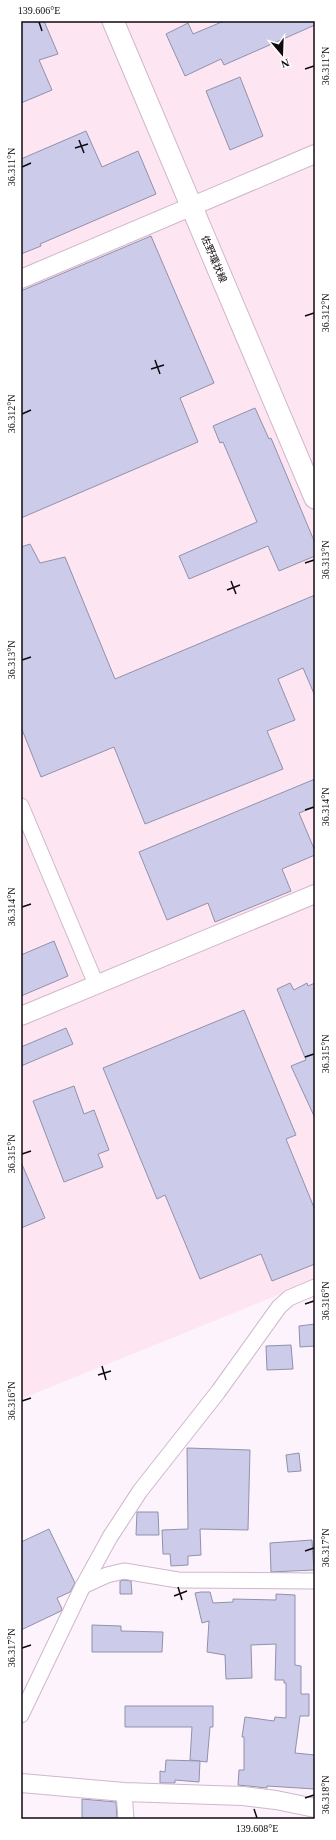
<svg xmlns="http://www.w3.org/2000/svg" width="336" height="1840" viewBox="0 0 336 1840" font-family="'Times New Roman','Noto Sans JP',serif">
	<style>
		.industrial { fill: #fde5f1 }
		.building { fill: #cccbe9; stroke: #9191ac }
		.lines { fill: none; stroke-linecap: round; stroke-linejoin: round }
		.minor-casing { stroke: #cfb7cd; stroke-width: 17 }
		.tertiary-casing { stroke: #cfb7cd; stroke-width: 20 }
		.secondary-casing { stroke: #cfb7cd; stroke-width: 23 }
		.minor { stroke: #fff; stroke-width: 15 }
		.tertiary { stroke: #fff; stroke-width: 18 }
		.secondary { stroke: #fff; stroke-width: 21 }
		.ticks { fill: none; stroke: #110910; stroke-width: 1.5 }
		.labels { text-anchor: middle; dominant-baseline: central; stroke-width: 3.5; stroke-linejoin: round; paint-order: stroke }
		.street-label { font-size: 10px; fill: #110910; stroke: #fff }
		.neatline { fill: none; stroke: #110910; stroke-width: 1.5 }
		.ticks-label { font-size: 10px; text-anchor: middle; fill: #110910 }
	</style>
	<rect width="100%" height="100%" fill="#fdf3fd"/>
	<polygon class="industrial" points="21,21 315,21 315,1280 21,1399"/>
	<g class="building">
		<polygon points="21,21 44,21 58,54 39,60 52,90 21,103"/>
		<polygon points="224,21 315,21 315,25 224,65 221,59 185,76 166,34 188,23 193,34"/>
		<polygon points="240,77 263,136 230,150 206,91"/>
		<polygon points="86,131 102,167 138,151 156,194 40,244 41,246 21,254 21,159"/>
		<polygon points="151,236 214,383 180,398 198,442 21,518 21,291"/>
		<polygon points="255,408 269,439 271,438 315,543 315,556 279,571 268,546 189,579 179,556 257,522 223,442 220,443 213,426"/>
		<polygon points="30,544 40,563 65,557 115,679 315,595 315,696 303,668 278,679 295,720 267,731 283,769 145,824 114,747 41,777 21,727 21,547"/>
		<polygon points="315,779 315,807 299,813 315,851 315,855 282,869 291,891 215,922 208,903 167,920 139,852"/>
		<polygon points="54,941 68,976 21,996 21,955"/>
		<polygon points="290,983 294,990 307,983 308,986 315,983 315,1118 291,1066 306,1060 277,989"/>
		<polygon points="244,1010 296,1135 286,1139 315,1210 315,1264 272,1281 261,1254 200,1279 165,1195 157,1199 103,1068"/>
		<polygon points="66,1028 73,1044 21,1066 21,1047"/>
		<polygon points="74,1086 84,1114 94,1110 109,1150 98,1154 103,1167 64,1182 33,1101"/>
		<polygon points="21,1162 45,1218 21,1228"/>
		<polygon points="315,1324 315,1346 300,1347 299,1326"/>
		<polygon points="291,1345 293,1369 267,1370 266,1346"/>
		<polygon points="187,1448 250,1450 248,1530 200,1529 201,1555 188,1556 188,1565 171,1566 170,1554 163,1554 162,1530 188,1529"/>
		<polygon points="299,1453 301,1471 288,1472 286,1455"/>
		<polygon points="137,1512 158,1512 159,1535 136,1535"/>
		<polygon points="49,1529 75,1583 70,1592 57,1598 62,1609 61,1611 21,1630 21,1542"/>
		<polygon points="312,1540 314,1570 271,1572 270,1543"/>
		<polygon points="124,1580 131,1581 132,1594 120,1594 120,1581"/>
		<polygon points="201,1592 210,1592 213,1603 233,1602 233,1599 276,1600 276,1594 295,1595 295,1665 301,1666 301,1694 309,1694 309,1716 300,1716 295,1753 315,1755 315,1789 267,1786 267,1788 238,1785 239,1770 244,1770 244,1737 242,1737 245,1717 274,1721 275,1717 286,1718 286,1683 284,1683 284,1680 275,1680 276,1644 251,1645 252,1678 226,1679 225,1655 207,1652 209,1621 202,1623 195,1593"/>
		<polygon points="92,1625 121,1626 121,1631 163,1632 162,1652 92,1652"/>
		<polygon points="125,1706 213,1706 213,1727 210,1727 207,1762 190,1760 192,1727 125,1727"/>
		<polygon points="166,1760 200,1761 199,1782 175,1780 175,1783 160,1783 160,1771 165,1772"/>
		<polygon points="82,1799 116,1802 117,1819 82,1819"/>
	</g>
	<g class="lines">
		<g class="minor-casing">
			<g id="minor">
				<polyline points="21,806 96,984"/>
				<polyline points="83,1586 107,1575 124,1571 178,1580 315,1581"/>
				<polyline points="21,1715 83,1586 110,1537 140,1491 218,1392 279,1307 289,1298 315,1287"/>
				<polyline points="124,1792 126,1819"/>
			</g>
		</g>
		<g class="tertiary-casing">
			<g id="tertiary">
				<polyline points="21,279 315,154"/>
				<polyline points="21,1016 315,894"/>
				<polyline points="21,1783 124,1792 243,1796 276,1800 315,1808"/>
			</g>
		</g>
		<g class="secondary-casing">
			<polyline id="secondary" points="113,21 315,498"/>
		</g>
		<use href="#minor" class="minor"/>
		<use href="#tertiary" class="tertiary"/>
		<use href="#secondary" class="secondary"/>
	</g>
	<path class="ticks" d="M39 22 42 31M305 69 314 66M79 140 84 153M75 148 88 144M22 167 31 163M305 316 314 313M155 360 160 374M151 369 164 365M22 414 31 410M305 563 314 560M231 581 236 594M227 590 240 585M22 660 31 657M305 810 314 807M22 907 31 904M305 1057 314 1054M22 1154 31 1151M305 1304 314 1301M102 1366 106 1380M98 1375 111 1371M22 1401 31 1398M305 1551 314 1548M178 1587 182 1600M174 1596 187 1591M22 1648 31 1645M305 1798 314 1795M254 1809 257 1818"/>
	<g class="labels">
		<g class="street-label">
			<text transform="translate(214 259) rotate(67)">佐野環状線</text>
		</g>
	</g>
	<rect width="336" height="1840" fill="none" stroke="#ffffff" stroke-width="44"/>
	<g transform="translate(282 54) rotate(161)" stroke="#ffffff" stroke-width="3" paint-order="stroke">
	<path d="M0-3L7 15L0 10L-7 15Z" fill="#110910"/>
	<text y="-6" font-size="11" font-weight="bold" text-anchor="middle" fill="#110910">N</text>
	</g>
	<rect x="22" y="22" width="292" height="1796" class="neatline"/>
	<g class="ticks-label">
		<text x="39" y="14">139.606°E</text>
		<text transform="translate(325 66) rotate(-90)" y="4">36.311°N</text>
		<text transform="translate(11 167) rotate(-90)" y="4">36.311°N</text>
		<text transform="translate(325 313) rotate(-90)" y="4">36.312°N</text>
		<text transform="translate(11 414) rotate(-90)" y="4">36.312°N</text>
		<text transform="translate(325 560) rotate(-90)" y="4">36.313°N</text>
		<text transform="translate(11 660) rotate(-90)" y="4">36.313°N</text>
		<text transform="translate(325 807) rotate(-90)" y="4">36.314°N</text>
		<text transform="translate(11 907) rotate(-90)" y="4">36.314°N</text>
		<text transform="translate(325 1054) rotate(-90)" y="4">36.315°N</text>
		<text transform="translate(11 1154) rotate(-90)" y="4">36.315°N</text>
		<text transform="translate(325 1301) rotate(-90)" y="4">36.316°N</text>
		<text transform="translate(11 1401) rotate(-90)" y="4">36.316°N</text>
		<text transform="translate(325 1548) rotate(-90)" y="4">36.317°N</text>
		<text transform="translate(11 1648) rotate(-90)" y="4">36.317°N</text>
		<text transform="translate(325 1795) rotate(-90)" y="4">36.318°N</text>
		<text x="257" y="1832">139.608°E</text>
	</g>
</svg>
